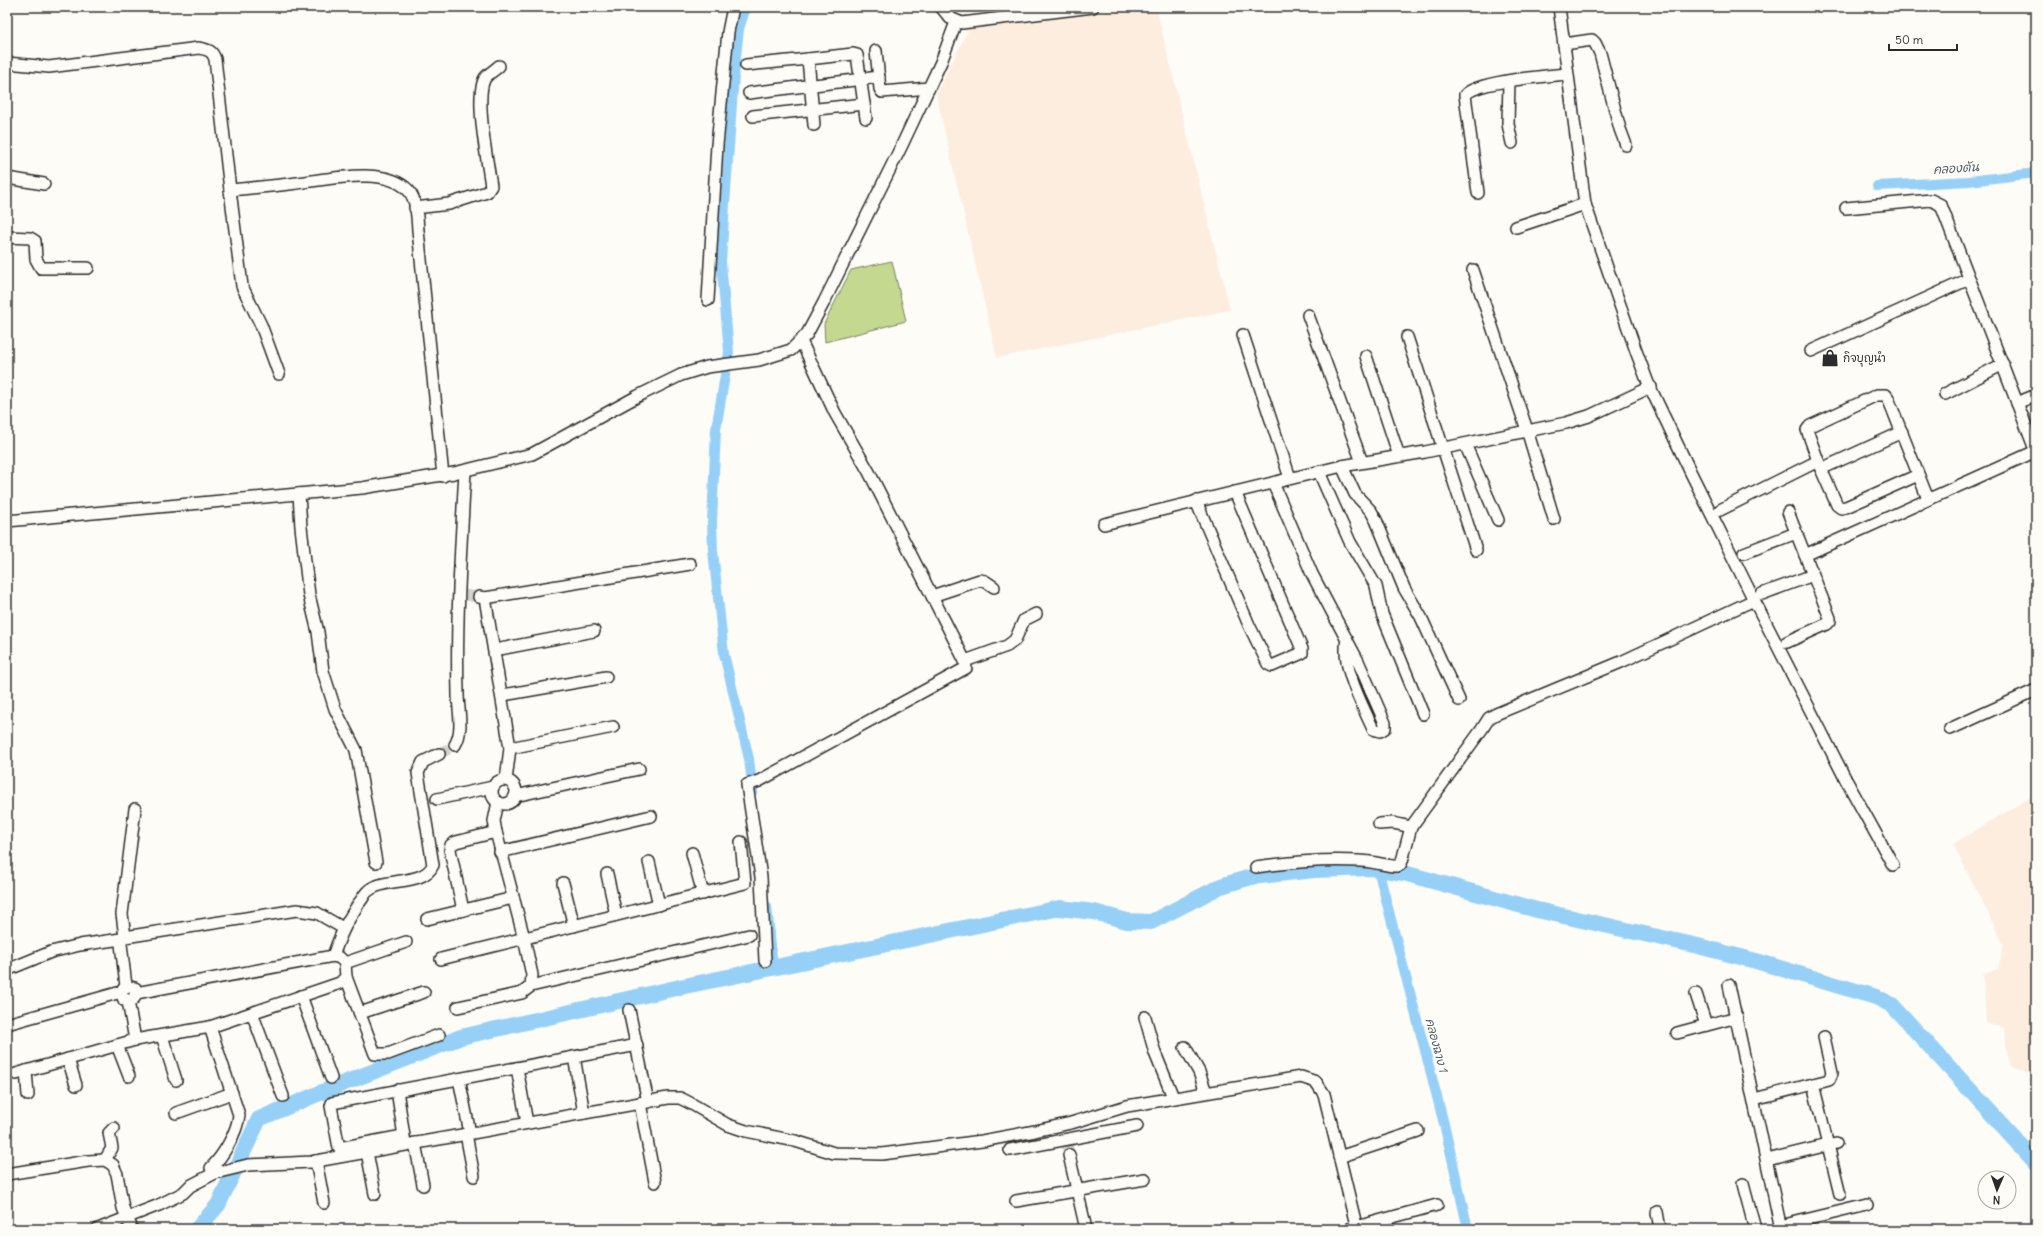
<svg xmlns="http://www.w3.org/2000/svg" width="2043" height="1236" viewBox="0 0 2043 1236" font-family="Delius,'Playpen Sans Thai',sans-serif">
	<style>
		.built { fill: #fceddf }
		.green { fill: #c4d98f; stroke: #78825d }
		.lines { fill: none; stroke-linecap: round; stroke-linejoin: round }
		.canal { stroke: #96d0f6; stroke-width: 10 }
		.river { stroke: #96d0f6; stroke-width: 16 }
		.minor-tunnel { stroke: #d3d2ce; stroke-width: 11; stroke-dasharray: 11 5.5; stroke-linecap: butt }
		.minor-casing { stroke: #2b2b2b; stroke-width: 14 }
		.minor { stroke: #fdfcf7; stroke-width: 11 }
		.labels { text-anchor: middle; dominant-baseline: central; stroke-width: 3.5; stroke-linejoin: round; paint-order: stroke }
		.poi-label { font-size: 11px; fill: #2b2b2b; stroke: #fdfcf7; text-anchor: start }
		.water-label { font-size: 12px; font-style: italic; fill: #4b5d68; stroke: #fdfcf7 }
	</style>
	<rect width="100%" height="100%" fill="#fdfcf7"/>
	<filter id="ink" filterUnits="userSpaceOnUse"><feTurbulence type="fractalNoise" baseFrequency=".025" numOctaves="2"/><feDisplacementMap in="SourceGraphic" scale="8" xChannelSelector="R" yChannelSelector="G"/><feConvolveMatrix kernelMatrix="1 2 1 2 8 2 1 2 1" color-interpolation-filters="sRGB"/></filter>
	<g filter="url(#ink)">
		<g class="built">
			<polygon points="1156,7 1230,310 997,358 936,94 970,27"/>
			<polygon points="2036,794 2036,1076 2009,1065 2004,1028 1986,1023 1983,974 1998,969 2004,945 1953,844"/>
		</g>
		<polygon class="green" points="892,261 906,321 825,342 824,324 851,270"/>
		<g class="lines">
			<g class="canal">
				<polyline points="746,7 739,29 734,75 721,262 729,352 716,429 712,523 713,551 724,654 749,759 753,791"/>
				<polyline points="1877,186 1969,181 2036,173"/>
				<polyline points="1378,869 1444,1124 1468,1229"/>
				<polyline points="767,906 773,967"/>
			</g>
			<polyline class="river" points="197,1229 218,1205 259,1119 334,1087 461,1037 680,987 1060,908 1094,912 1127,921 1151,922 1221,886 1251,877 1314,870 1371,868 1404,873 1537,910 1698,946 1756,961 1876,997 1892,1005 2036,1162"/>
			<g class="minor-tunnel">
				<polyline points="464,595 479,597"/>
				<polyline points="439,754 455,745"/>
				<polyline points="1067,1142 1069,1155"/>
			</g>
			<g class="minor-casing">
				<g id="minor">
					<polyline points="941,7 950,18 962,23 1093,7"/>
					<polyline points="1559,7 1585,204 1636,351 1648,383 1691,473 1754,600 1845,778 1893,865"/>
					<polyline points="1564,44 1592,40 1595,43 1600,53 1620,129 1626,145"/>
					<polyline points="876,51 880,89 882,92 929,88"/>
					<path d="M7 63 49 67 199 48C208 50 212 50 215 59L230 190C252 188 274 186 297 183 326 180 386 165 409 191 417 201 417 217 418 230L443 476"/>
					<polyline points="746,65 808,59"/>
					<polyline points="1509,81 1508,124 1512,143"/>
					<polyline points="749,93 879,77"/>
					<polyline points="753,116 864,104"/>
					<polyline points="814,125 808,59 853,54 857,55 866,118"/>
					<polyline points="7,178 44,184"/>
					<polyline points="230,190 242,286 261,325 279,374"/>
					<path d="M1478 193 1465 95C1476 81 1547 76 1567 74"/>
					<path d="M415 208 449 204 487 192 491 186C488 163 474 96 485 78 488 74 495 70 499 66"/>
					<polyline points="1846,208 1931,200 1941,205 2036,452"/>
					<polyline points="1516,227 1585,204"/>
					<polyline points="7,237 30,238 35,241 36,259 41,268 88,268"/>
					<polyline points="1473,270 1527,430 1554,519"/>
					<polyline points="708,300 717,145 728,32 733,7"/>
					<polyline points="1308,315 1362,462"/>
					<polyline points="1243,335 1290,478"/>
					<polyline points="1407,337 1476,550"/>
					<polyline points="1811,351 1969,279"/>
					<polyline points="1366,356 1399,456"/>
					<polyline points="1945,394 2003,364"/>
					<polyline points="2017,403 2036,395"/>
					<polyline points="1465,444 1498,520"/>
					<polyline points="1342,466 1355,494 1371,511 1376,520 1404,588 1421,617 1459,700"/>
					<polyline points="1821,469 1902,432"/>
					<polyline points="1319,472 1350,542 1376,586 1382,614 1423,714"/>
					<polyline points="1918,475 1846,507 1841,508 1837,505 1821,469 1807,430 1810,426 1877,395 1886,395 1888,398 1928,499"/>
					<path d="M1273 483 1312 574 1358 661 1385 723V728L1380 731 1373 729C1362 704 1341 667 1347 639"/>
					<polyline points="299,494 301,527 309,595 318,632 323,671 335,709 356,750 376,862"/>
					<polyline points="1196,501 1249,625 1268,664 1272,666 1302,653 1302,649 1235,492"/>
					<polyline points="1720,510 1818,461"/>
					<polyline points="7,521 362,488 454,473 532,454 638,396 681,375 707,367 759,360 791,350 807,334 824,302 902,145 941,62 956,22"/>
					<polyline points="1104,524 1342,466 1425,452 1566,423 1589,416 1651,387"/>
					<polyline points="1744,553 1796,533"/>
					<polyline points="1805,555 2036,451"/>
					<polyline points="1762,594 1813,575"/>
					<polyline points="932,596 980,580 985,581 994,587"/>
					<polyline points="479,597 485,598 690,564"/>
					<polyline points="485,598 510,748 506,780"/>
					<polyline points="1787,642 1827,624 1830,621 1830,618 1788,512"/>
					<polyline points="495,650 594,631"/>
					<polyline points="965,661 1007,646 1015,640 1024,620 1036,614"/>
					<polyline points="503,695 606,677"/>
					<polyline points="1950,729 2036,690"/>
					<path d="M455 745C464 730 458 710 458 694 456 619 461 545 465 471"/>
					<polyline points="510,748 613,727"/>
					<circle cx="504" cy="792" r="12"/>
					<polyline points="515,796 639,769"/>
					<polyline points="437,799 493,787"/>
					<polyline points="1379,824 1393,823 1411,827 1482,729 1489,718 1496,714 1621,662 1754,600"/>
					<polyline points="500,852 651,816"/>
					<polyline points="692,853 703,894"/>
					<polyline points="649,862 659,905"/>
					<path d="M1256 867C1290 862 1326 859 1360 861 1373 861 1385 866 1397 866L1400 865 1402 861 1411 827"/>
					<polyline points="607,874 616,915"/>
					<polyline points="563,883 574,926"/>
					<polyline points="463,910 450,850 451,845 456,842 496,832"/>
					<polyline points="427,919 513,898"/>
					<polyline points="125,937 122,914 135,809"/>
					<path d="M333 956C341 933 346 923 359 903 362 900 365 893 368 891 384 877 424 886 433 865L418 773 423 762 439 754"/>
					<polyline points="441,959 745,883 741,842"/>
					<polyline points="765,961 761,877 747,785 759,781 966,668 965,661 869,472 835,413 801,341"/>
					<polyline points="345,963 406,942"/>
					<polyline points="7,970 51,952 80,945 121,939"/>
					<polyline points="346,977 375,1054 388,1054 439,1035"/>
					<polyline points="1729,985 1781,1229"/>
					<polyline points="126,986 121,944 121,939 125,937 297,910 317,913 343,928"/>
					<polyline points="531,986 749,935"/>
					<polyline points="136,993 333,956 340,958 345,963 346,977 340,983 210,1027"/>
					<polyline points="1696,994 1706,1025"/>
					<polyline points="301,996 331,1078"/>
					<path d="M128 1001 135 1040 210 1027 239 1115C237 1133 223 1156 211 1168"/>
					<polyline points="458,1007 522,993 531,986 532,975 524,938 496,832 494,821 498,802"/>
					<polyline points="629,1010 648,1102"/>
					<polyline points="252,1013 283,1096"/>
					<polyline points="360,1013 424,992"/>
					<polyline points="1145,1017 1155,1053 1173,1097"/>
					<polyline points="7,1024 121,992 126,986 135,988 135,997 132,1000 124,1000 121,992"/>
					<polyline points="1677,1033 1737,1017"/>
					<polyline points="162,1036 176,1080"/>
					<polyline points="117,1045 129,1076"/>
					<polyline points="1185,1047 1199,1072 1206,1092"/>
					<polyline points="574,1057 584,1113"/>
					<polyline points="68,1059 76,1085"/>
					<polyline points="517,1068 527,1123"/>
					<polyline points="26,1071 28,1095"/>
					<polyline points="16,1074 135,1040"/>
					<polyline points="459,1079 470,1133"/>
					<polyline points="1813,1084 1840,1194"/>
					<polyline points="397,1090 405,1143"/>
					<polyline points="1754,1099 1829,1080 1832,1073 1824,1037"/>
					<polyline points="640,1103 655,1182"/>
					<polyline points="176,1113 232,1093"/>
					<polyline points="466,1134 474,1176"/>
					<polyline points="403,1136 339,1148 331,1106 332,1103 637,1045"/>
					<polyline points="415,1143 423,1185"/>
					<polyline points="1010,1150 1137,1126"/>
					<polyline points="367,1152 375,1194"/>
					<polyline points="1069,1155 1086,1229"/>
					<polyline points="1339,1157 1418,1131"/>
					<polyline points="105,1160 112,1148 109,1133 114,1128"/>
					<polyline points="1767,1160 1836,1143"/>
					<polyline points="316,1161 324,1203"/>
					<polyline points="7,1174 88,1161 105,1160 113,1165 117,1174 123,1208 132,1229"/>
					<polyline points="1743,1184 1755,1229"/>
					<polyline points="1016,1201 1145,1179"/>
					<polyline points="1657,1212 1660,1229"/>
					<polyline points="1780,1226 1867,1205"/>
					<polyline points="98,1229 159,1205 183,1193 190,1186 215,1173 248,1165 311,1162 668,1098 680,1098 690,1103 728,1125 746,1131 795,1141 834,1153 882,1154 982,1141 1035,1131 1071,1123 1127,1106 1301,1077 1316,1082 1324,1094 1357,1229"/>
					<polyline points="1349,1229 1437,1205"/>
				</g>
			</g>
			<use href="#minor" class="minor"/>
		</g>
	</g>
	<defs>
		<g id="shop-bare" transform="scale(1.38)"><path d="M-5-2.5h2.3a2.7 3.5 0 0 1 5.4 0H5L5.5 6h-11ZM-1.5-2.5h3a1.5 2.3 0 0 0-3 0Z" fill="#2b2b2b" stroke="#fdfcf7" stroke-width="2.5" paint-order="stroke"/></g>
	</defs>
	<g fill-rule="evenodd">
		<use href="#shop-bare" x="1830" y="358"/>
	</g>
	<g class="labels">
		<g class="poi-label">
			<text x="1843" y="358">กิจบุญนำ</text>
		</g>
		<g class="water-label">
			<text transform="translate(1956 168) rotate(-4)">คลองตัน</text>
			<text transform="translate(1437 1045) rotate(75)">คลองฉาง 1</text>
		</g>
	</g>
	<rect width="2043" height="1236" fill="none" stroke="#fdfcf7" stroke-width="24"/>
	<rect x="12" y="12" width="2019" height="1212" fill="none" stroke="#2b2b2b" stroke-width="1.5" filter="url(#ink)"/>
	<g transform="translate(1997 1190) rotate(182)"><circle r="19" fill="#fdfcf7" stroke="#a9a8a5"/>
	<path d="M0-3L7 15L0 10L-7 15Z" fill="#2b2b2b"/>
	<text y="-6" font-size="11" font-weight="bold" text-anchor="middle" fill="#2b2b2b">N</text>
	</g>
	<path d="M1889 44v6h68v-6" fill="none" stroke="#2b2b2b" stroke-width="2"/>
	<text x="1895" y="44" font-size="12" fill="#2b2b2b" stroke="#fdfcf7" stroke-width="3" paint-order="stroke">50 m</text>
</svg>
